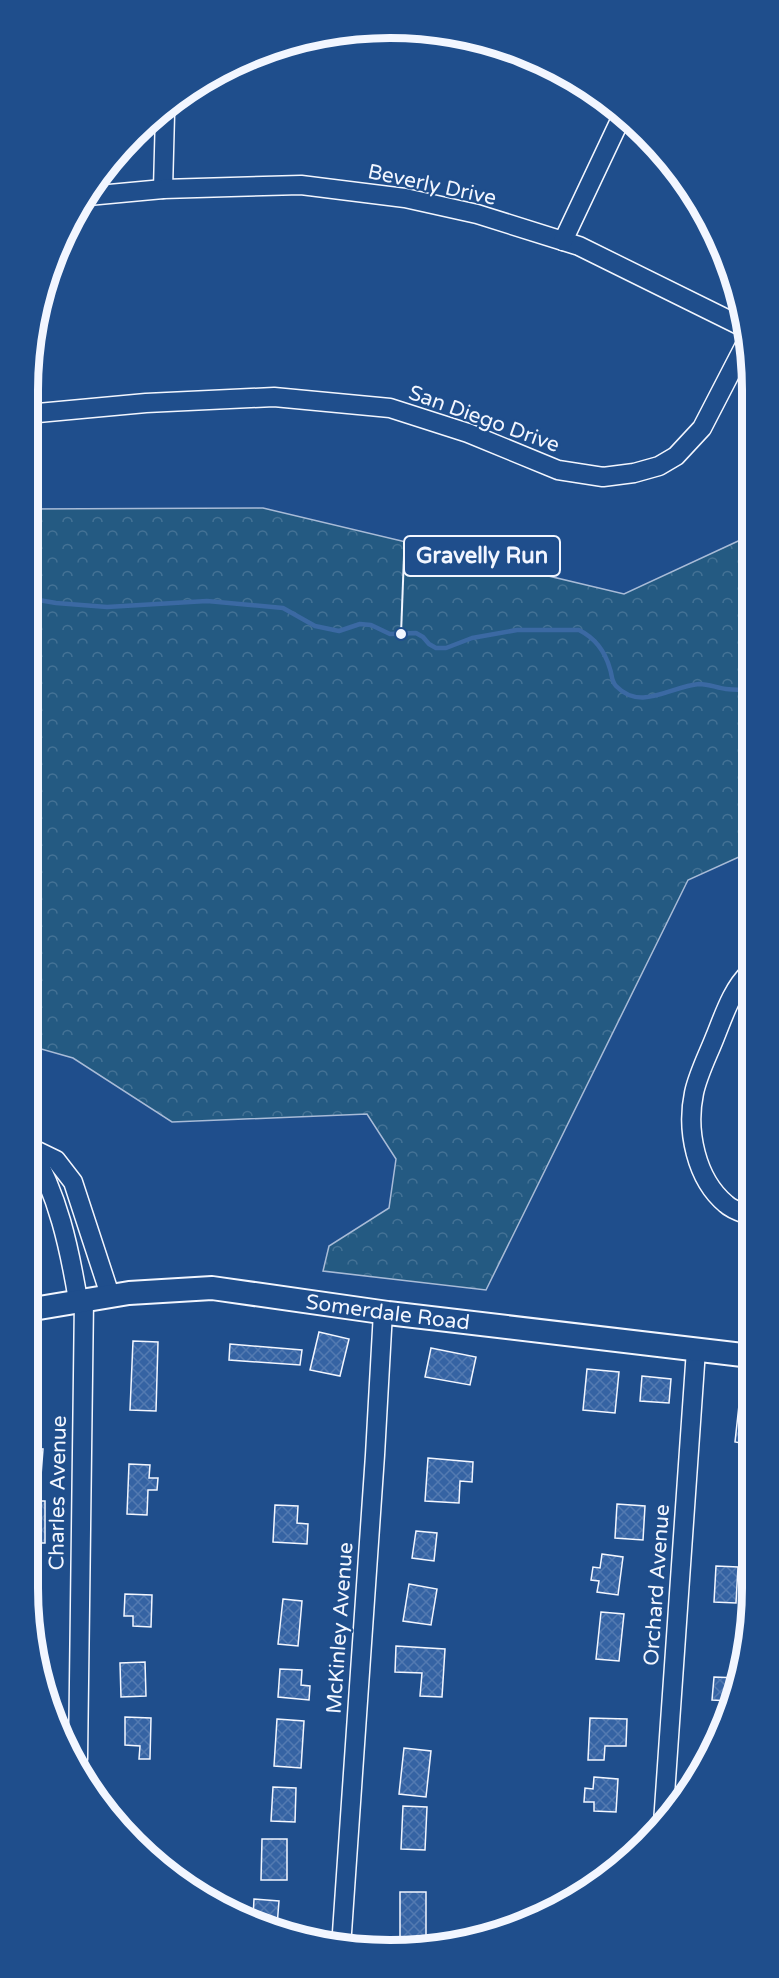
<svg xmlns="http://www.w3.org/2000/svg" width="779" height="1978" viewBox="0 0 779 1978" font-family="'Varela Round',sans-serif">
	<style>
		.forest { fill: url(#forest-crowns); stroke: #a8bbd7; stroke-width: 1.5 }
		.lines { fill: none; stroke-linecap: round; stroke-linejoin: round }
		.stream { stroke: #3b69a3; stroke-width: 4.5 }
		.building { fill: url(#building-cross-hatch); stroke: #f2f6ff; stroke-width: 1.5 }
		.minor-casing { stroke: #f2f6ff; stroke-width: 21 }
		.major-casing { stroke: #f2f6ff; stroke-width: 26 }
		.minor { stroke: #1f4e8c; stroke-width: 18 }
		.major { stroke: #1f4e8c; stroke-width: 22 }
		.labels { text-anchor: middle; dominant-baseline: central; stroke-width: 4.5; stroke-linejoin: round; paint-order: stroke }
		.street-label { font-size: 21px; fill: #f2f6ff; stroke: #1f4e8c }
		.rim { fill: none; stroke: #f2f6ff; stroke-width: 8 }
		.leader { fill: none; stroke: #f2f6ff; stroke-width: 2 }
		.callout-dot { fill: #f2f6ff; stroke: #1f4e8c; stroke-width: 2 }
		.callout { fill: #1f4e8c; stroke: #f2f6ff; stroke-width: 2 }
		.callout-label { font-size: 22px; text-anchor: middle; font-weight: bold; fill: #f2f6ff }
	</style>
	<defs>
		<pattern id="forest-crowns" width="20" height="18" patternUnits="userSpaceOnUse" patternTransform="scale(1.5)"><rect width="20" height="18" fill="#245a82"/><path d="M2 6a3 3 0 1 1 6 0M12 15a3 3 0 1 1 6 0" fill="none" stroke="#447295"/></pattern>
		<pattern id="building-cross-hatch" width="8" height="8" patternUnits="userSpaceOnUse" patternTransform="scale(1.5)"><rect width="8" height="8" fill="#3563a3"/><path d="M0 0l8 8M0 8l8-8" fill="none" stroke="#537ab1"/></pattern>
	</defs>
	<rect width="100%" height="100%" fill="#1f4e8c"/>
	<polygon class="forest" points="263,508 624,594 749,536 750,852 688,880 486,1290 323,1271 329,1246 389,1208 396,1159 367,1114 172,1122 73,1058 27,1045 27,509"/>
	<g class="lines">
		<path class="stream" d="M27 598 56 603 107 607 207 601 283 608 315 626 339 631 360 624 371 625 390 634 416 633 423 637 429 644 436 648H446L472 638 517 630H579C595 638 605 651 610 669 612 674 611 681 616 686 641 712 671 686 699 684 709 684 717 688 726 689 734 690 742 690 750 689"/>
	</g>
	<g class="building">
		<polygon points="319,1332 349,1339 340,1376 310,1370"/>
		<polygon points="133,1341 158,1342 156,1411 130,1410"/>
		<polygon points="230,1344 302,1350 300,1365 229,1360"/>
		<polygon points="431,1348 476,1357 470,1385 425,1377"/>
		<polygon points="587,1369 619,1372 615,1413 583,1410"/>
		<polygon points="642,1376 671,1379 669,1403 640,1401"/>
		<polygon points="739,1405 752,1407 752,1445 735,1442"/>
		<polygon points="27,1448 43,1449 40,1489 27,1487"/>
		<polygon points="428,1458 473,1462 472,1482 460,1481 459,1503 425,1501"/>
		<polygon points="129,1464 150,1465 149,1478 158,1478 157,1490 148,1490 147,1515 127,1514"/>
		<rect x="27" y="1501" width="18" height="42"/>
		<polygon points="617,1504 645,1506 643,1540 615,1538"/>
		<polygon points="275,1505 298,1506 297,1523 308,1524 307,1544 273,1542"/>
		<polygon points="416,1531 437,1533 434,1561 412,1558"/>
		<polygon points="602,1554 623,1557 618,1595 597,1592 599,1581 591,1580 593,1567 600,1568"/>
		<polygon points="27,1556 38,1557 35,1594 28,1593"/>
		<polygon points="716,1566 738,1567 736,1603 714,1602"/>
		<polygon points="409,1584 437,1589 431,1625 403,1621"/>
		<polygon points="125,1594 152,1595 151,1627 133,1626 133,1616 124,1616"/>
		<polygon points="283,1599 302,1601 298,1646 278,1644"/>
		<polygon points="30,1607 37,1607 37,1648"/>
		<polygon points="601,1612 624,1614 619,1661 596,1659"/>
		<polygon points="396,1646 445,1649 442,1697 420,1696 422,1673 395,1672"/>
		<polygon points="145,1662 146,1696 121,1697 120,1663"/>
		<polygon points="280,1669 302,1670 301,1685 310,1686 309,1700 278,1697"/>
		<polygon points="714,1677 739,1678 739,1684 731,1701 712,1700"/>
		<polygon points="125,1717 151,1718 150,1759 139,1759 140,1746 125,1745"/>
		<polygon points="590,1718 627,1719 626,1746 605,1746 604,1760 588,1760"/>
		<polygon points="277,1719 304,1721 301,1768 274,1766"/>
		<polygon points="404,1748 431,1751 426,1797 399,1794"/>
		<polygon points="594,1777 618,1779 616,1812 594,1811 594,1802 584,1802 585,1788 593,1789"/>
		<polygon points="273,1787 296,1788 295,1822 271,1821"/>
		<polygon points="403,1806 427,1807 425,1850 401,1849"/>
		<polygon points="262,1839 287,1839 287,1880 261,1880"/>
		<polygon points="592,1874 608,1874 592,1889"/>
		<rect x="400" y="1892" width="26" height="49"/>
		<polygon points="254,1899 279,1901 277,1926 253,1918"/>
	</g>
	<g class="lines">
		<g class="minor-casing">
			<g id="minor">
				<polyline points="163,189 165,114"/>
				<polyline points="88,196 163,189 301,185 405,198 477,214 579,246 745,328"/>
				<polyline points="563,241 622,116"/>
				<polyline points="27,414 146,403 274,397 390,408 468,433 558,470 603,477 634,473 659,466 676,456 702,428 748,339"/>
				<path d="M750 972C732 989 724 1015 715 1037 708 1055 698 1074 694 1093 686 1131 696 1179 726 1204 732 1210 743 1213 751 1216"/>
				<polyline points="27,1146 56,1160 73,1182 110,1295"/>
				<path d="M30 1147C58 1195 69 1246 78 1300"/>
				<polyline points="78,1759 84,1299"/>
				<polyline points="663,1823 696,1350"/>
				<polyline points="341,1947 375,1455 383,1312"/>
			</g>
		</g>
		<g class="major-casing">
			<g id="major">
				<path id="s1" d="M27 1310 129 1293 212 1288 388 1313 751 1356"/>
			</g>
		</g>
		<use href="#minor" class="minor"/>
		<use href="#major" class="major"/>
	</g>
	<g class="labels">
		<g class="street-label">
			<text transform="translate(432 185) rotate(12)">Beverly Drive</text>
			<text transform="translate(484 419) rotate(20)">San Diego Drive</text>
			<text stroke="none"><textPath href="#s1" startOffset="364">Somerdale Road</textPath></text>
			<text transform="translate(58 1493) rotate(-89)">Charles Avenue</text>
			<text transform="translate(657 1585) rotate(-86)">Orchard Avenue</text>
			<text transform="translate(340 1628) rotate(-86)">McKinley Avenue</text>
		</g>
	</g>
	<path d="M0 0H779V1978H0ZM390 38H390A352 352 0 0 1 742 390V1588A352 352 0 0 1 390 1940H390A352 352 0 0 1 38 1588V390A352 352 0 0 1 390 38Z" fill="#1f4e8c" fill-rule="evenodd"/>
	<path class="rim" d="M390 38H390A352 352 0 0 1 742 390V1588A352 352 0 0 1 390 1940H390A352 352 0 0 1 38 1588V390A352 352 0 0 1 390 38Z"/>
	<path class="leader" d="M401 634L404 556"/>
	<circle class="callout-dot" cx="401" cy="634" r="6"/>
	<rect class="callout" x="404" y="536" width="156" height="40" rx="6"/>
	<g class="callout-label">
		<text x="482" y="563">Gravelly Run</text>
	</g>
</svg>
